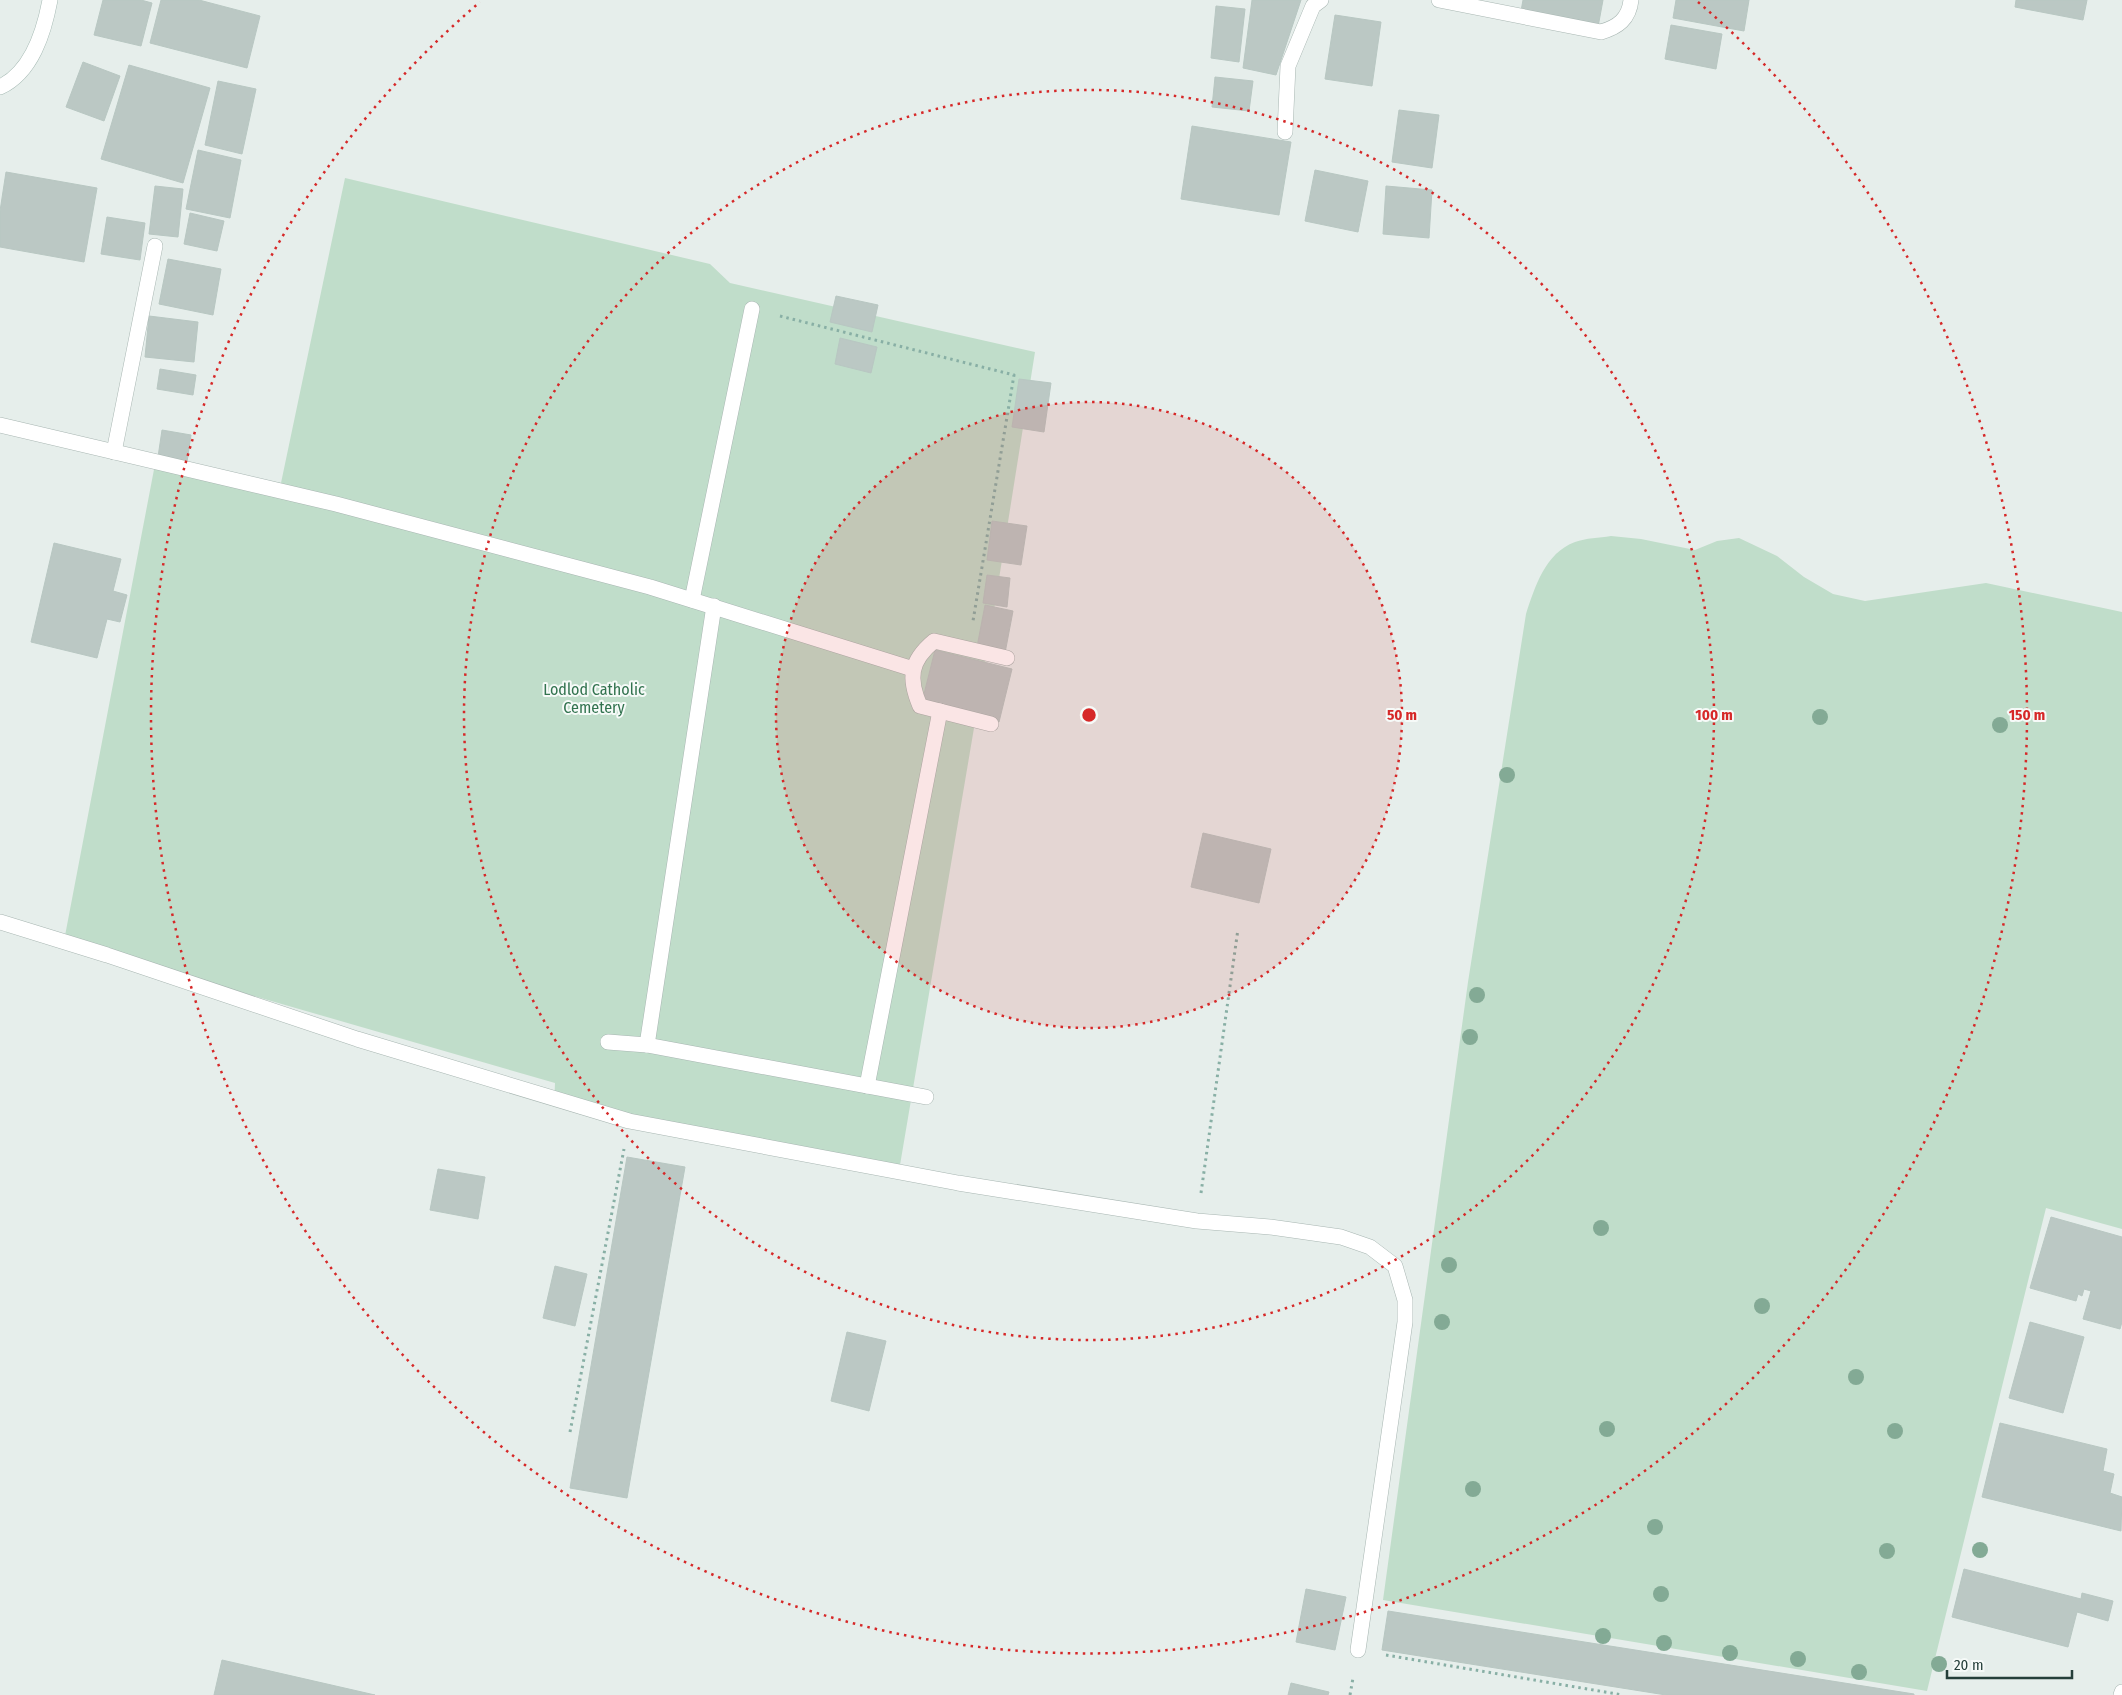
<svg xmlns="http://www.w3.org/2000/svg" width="2122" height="1695" viewBox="0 0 2122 1695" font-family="'Fira Sans Condensed',sans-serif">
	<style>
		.green { fill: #c0ddca }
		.building { fill: #bbc8c4; stroke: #b8c7c2 }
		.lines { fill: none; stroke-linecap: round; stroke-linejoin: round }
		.lane-casing { stroke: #a8b6b2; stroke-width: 16 }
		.street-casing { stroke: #a8b6b2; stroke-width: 16 }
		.secondary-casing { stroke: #a5b9b3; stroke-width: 16 }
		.path { stroke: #88afa5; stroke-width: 3; stroke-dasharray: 2.5 4; stroke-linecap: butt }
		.lane { stroke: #fff; stroke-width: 15 }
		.street { stroke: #fff; stroke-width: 15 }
		.secondary { stroke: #fff; stroke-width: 15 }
		.tree { fill: #83aa95 }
		.ring { fill: none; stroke: #d62828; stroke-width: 2.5; stroke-dasharray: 2.5 5 }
		.labels { text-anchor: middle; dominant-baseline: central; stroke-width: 4; stroke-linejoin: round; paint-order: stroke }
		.park-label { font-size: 16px; fill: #32734f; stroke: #f6faf8 }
		.centre { fill: #d62828; stroke: #f6faf8; stroke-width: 2.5 }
		.ring-label { font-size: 15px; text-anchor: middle; font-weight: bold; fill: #d62828; stroke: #f6faf8; stroke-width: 4; stroke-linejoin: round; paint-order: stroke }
	</style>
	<rect width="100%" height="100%" fill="#e6eeeb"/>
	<g class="green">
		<polygon points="345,178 710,264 730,283 1035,352 995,604 899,1171 554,1106 555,1083 64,941 156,459 281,483"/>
		<path d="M1611 536 1641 539 1695 550 1717 541 1739 538 1777 556 1804 577 1833 594 1865 601 1986 583 2122 612V1229L2046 1208 1927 1691 1383 1600 1468 982 1526 614C1535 587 1545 553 1575 542 1586 538 1599 538 1611 536Z"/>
	</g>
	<g class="building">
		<polygon points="103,0 141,0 152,3 141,46 94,35"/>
		<polygon points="161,0 199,0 260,16 247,68 150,43"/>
		<polygon points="1252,0 1301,0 1276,75 1243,68"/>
		<polygon points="1523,0 1603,0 1598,27 1521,11"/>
		<polygon points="1676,0 1749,0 1744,31 1673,18"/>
		<polygon points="2016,0 2087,0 2083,20 2015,7"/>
		<polygon points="1216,6 1245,9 1239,62 1211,58"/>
		<polygon points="1335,15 1381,22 1372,86 1325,79"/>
		<polygon points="1671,25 1722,34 1716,69 1665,59"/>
		<polygon points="83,62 120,76 104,121 66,107"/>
		<polygon points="129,65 210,88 183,183 101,159"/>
		<polygon points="1215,77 1253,81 1249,111 1212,107"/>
		<polygon points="218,81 256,89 242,154 205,145"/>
		<polygon points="1399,110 1439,115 1432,168 1392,162"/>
		<polygon points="1192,126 1291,142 1279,215 1181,199"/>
		<polygon points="198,150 241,160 230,218 186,209"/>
		<polygon points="1315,170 1368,181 1358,232 1305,221"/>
		<polygon points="6,172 97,188 84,262 0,247 0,211"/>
		<polygon points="155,186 183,189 178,237 149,234"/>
		<polygon points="1386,186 1432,190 1429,238 1383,234"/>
		<polygon points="190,213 224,221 217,251 184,244"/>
		<polygon points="107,217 145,223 140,260 101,254"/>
		<polygon points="168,259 221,269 213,315 159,304"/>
		<polygon points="836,296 878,305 872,332 830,322"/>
		<polygon points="149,316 198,322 194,362 145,357"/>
		<polygon points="840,338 877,347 871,373 835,364"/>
		<polygon points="160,369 196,375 193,395 157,389"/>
		<polygon points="1019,379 1051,383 1044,432 1012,427"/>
		<polygon points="162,430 191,435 187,462 158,457"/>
		<polygon points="992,521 1027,526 1021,565 987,560"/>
		<polygon points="54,543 121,559 113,591 127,595 120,622 107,619 97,658 31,642"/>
		<polygon points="987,575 1010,578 1007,607 983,603"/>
		<polygon points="985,605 1013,611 1005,653 977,647"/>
		<polygon points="935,650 1012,669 999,722 922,702"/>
		<polygon points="1203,833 1271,849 1259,903 1191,887"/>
		<polygon points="627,1157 685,1167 627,1498 570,1488"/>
		<polygon points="438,1169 485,1177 478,1219 430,1210"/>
		<polygon points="2051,1217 2122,1237 2122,1322 2120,1329 2083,1319 2091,1291 2084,1289 2082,1296 2078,1294 2076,1301 2030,1288"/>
		<polygon points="555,1266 587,1274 575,1326 543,1318"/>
		<polygon points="2030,1322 2084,1337 2063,1413 2009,1398"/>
		<polygon points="847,1332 886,1341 869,1411 831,1401"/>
		<polygon points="2000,1423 2107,1449 2103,1471 2114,1474 2110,1493 2122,1497 2121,1531 1982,1497"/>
		<polygon points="1964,1569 2081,1599 2082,1593 2113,1601 2108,1621 2077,1612 2068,1647 1952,1617"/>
		<polygon points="1306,1589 1346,1597 1335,1650 1296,1642"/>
		<polygon points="1388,1611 1914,1694 1914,1695 1666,1695 1382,1650"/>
		<polygon points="222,1660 375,1695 214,1695"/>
		<polygon points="1291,1683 1329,1692 1328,1695 1288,1695"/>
	</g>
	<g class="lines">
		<g class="lane-casing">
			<g id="lane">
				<polyline points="0,425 336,504 650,587 913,669"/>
				<polyline points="114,452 155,246"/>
				<polyline points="692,600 752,309"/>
				<path d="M991 724 920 706C908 678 910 661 934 641L1007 658"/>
				<polyline points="0,922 107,955 357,1039 629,1121 958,1183 1197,1221 1270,1227 1341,1237 1370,1247 1395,1266 1405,1300 1405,1322 1358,1650"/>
				<polyline points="608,1042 647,1045 926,1097"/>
				<polyline points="647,1045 714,606"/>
				<polyline points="867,1086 940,711"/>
			</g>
		</g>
		<g class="street-casing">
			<g id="street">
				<path d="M1439 0 1601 32C1618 27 1629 19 1631 0"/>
				<polyline points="1285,132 1288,66 1313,6 1321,0"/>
				<polyline points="2121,1695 2122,1692"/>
			</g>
		</g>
		<g class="secondary-casing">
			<path id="secondary" d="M0 87C32 72 44 32 50 0"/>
		</g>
		<g class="path">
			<polyline points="780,316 1014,375 973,621"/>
			<polyline points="1201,1193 1238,929"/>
			<polyline points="570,1432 624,1149"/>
			<polyline points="1386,1655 1623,1695"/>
			<polyline points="1350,1695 1353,1678"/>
		</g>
		<use href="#lane" class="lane"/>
		<use href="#street" class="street"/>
		<use href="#secondary" class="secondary"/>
	</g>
	<g class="tree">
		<circle cx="1820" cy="717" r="8"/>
		<circle cx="2000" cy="725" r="8"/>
		<circle cx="1507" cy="775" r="8"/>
		<circle cx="1477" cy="995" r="8"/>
		<circle cx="1470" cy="1037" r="8"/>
		<circle cx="1601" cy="1228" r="8"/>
		<circle cx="1449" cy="1265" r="8"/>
		<circle cx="1762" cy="1306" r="8"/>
		<circle cx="1442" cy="1322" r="8"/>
		<circle cx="1856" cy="1377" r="8"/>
		<circle cx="1607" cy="1429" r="8"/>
		<circle cx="1895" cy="1431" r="8"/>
		<circle cx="1473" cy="1489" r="8"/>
		<circle cx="1655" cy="1527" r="8"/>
		<circle cx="1980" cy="1550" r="8"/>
		<circle cx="1887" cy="1551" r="8"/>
		<circle cx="1661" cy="1594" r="8"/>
		<circle cx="1603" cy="1636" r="8"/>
		<circle cx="1664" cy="1643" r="8"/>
		<circle cx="1730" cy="1653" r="8"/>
		<circle cx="1798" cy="1659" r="8"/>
		<circle cx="1939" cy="1664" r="8"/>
		<circle cx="1859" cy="1672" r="8"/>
	</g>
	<circle cx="1089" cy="715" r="313" fill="#d62828" fill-opacity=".12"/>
	<g class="ring">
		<circle cx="1089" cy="715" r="313"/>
		<circle cx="1089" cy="715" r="625"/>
		<path d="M1698 2A938 938 0 1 1 480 2"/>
	</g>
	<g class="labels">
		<g class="park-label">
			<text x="594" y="689">Lodlod Catholic<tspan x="594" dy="18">Cemetery</tspan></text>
		</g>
	</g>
	<circle cx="1089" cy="715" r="8" class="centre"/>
	<g class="ring-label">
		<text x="1402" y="720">50 m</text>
		<text x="1714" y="720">100 m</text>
		<text x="2027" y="720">150 m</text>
	</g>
	<path d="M1947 1670v8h125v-8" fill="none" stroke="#253f3a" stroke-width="2.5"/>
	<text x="1954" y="1670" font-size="15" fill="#253f3a" stroke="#f6faf8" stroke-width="4" paint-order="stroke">20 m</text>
</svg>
